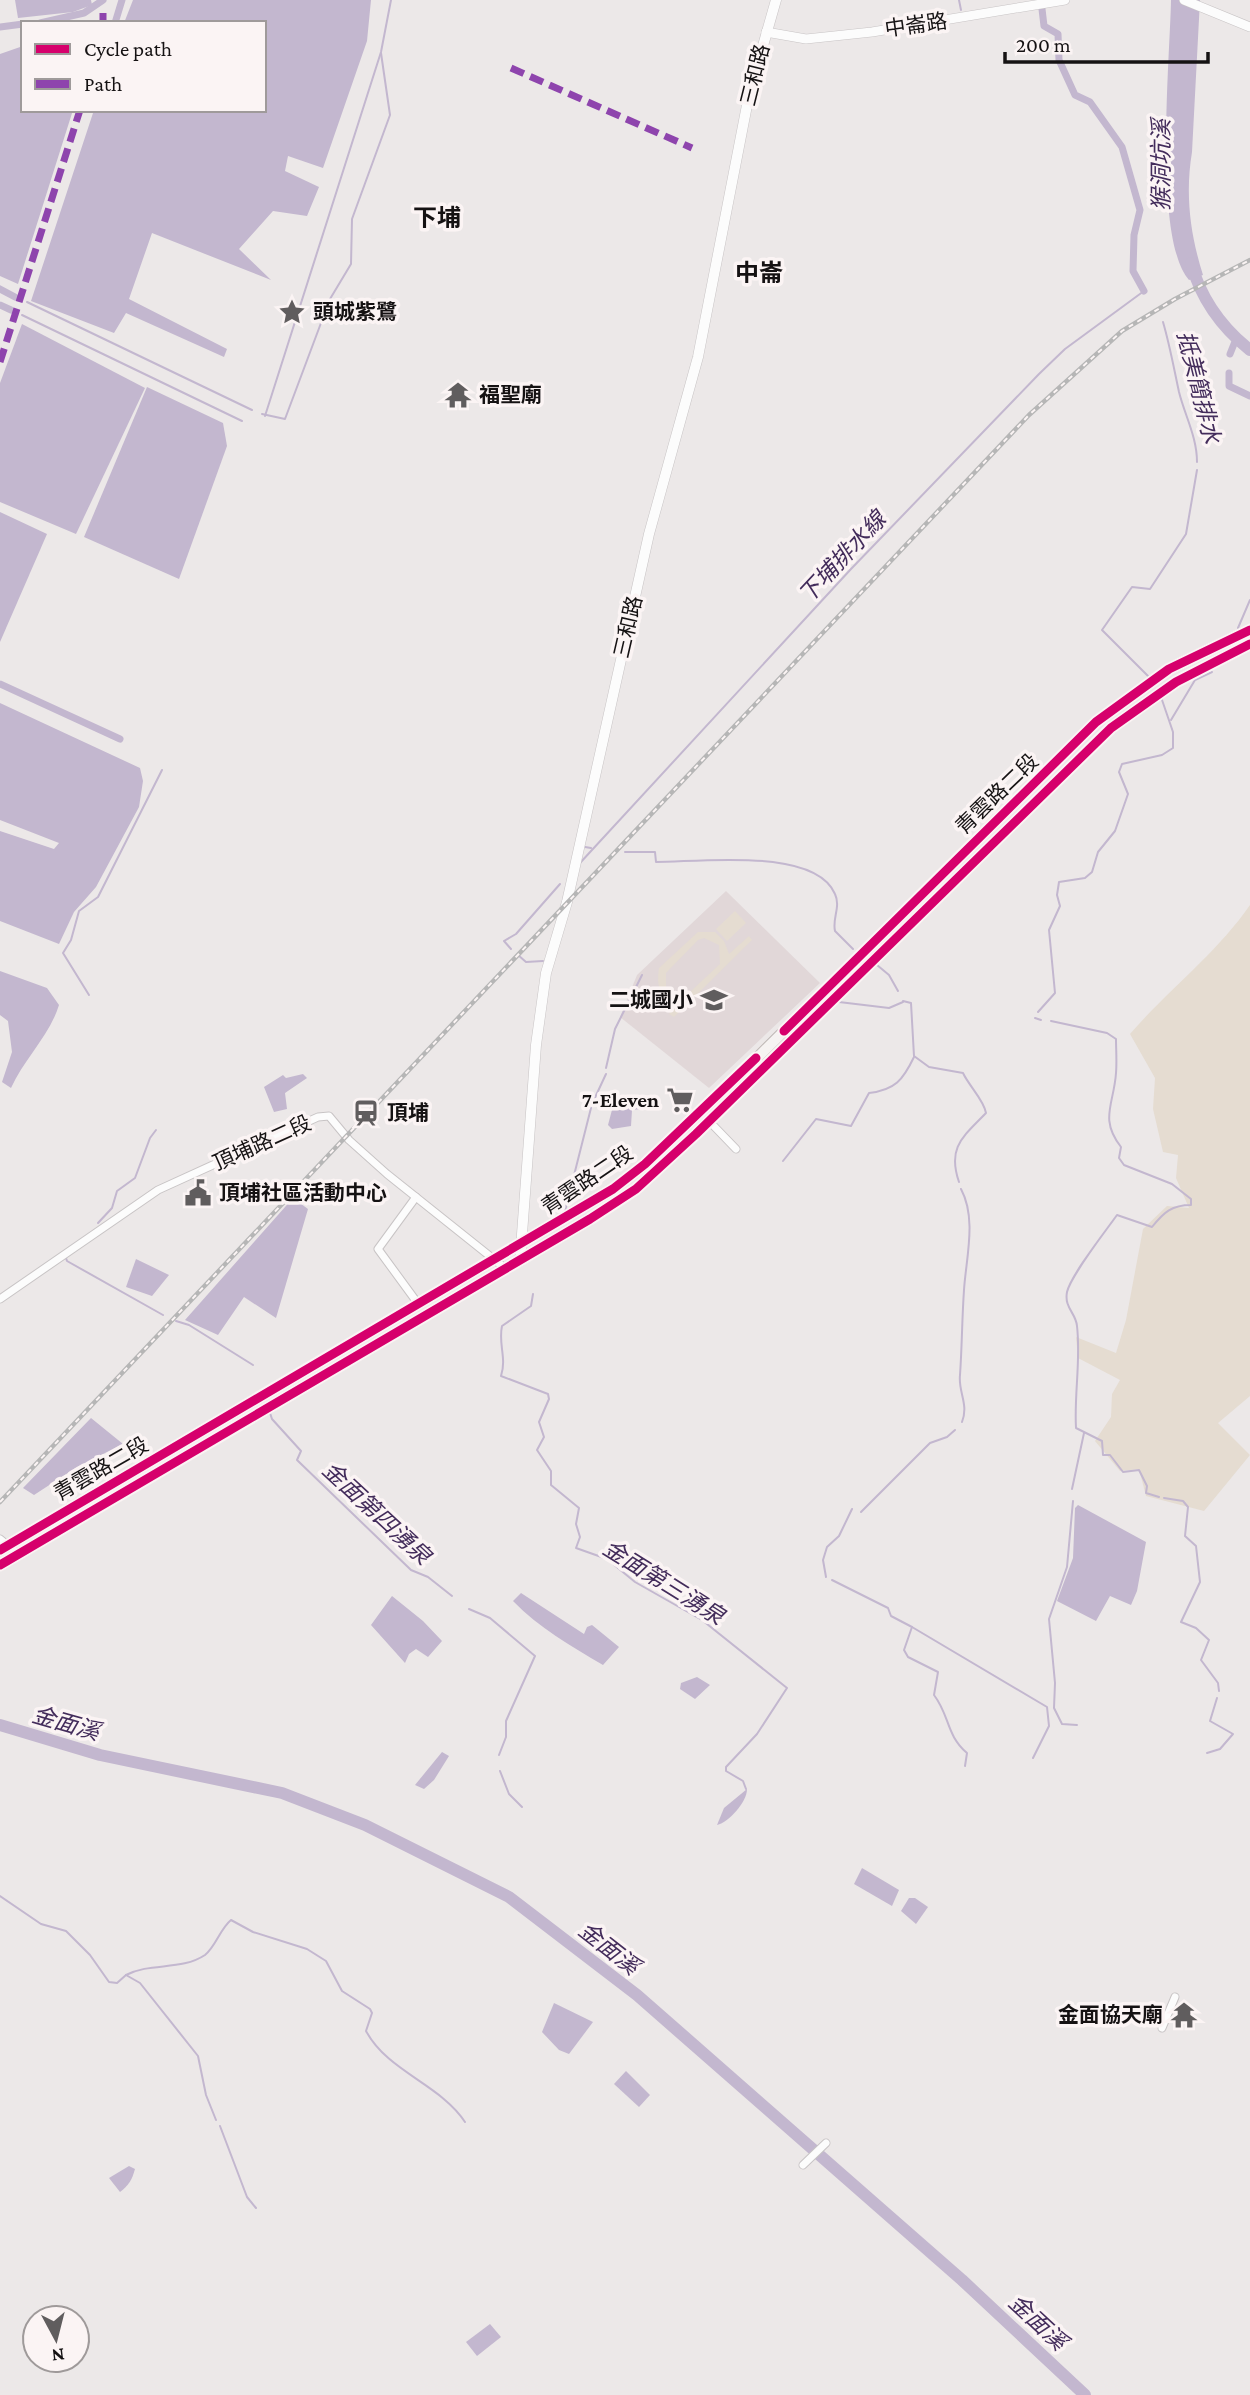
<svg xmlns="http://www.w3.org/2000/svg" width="1250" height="2395" viewBox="0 0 1250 2395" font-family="'Crimson Pro','Noto Sans TC',serif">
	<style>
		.built { fill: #e1d7d8 }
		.green { fill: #e5dcd1; fill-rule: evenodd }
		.water { fill: #c3b7cf }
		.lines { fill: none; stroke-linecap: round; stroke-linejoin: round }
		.stream { stroke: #c3b7cf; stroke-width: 2 }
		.canal { stroke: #c3b7cf; stroke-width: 7 }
		.river { stroke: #c3b7cf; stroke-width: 12 }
		.minor-casing { stroke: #c8c4c5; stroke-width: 9 }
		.tertiary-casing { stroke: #c8c4c5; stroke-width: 10 }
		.secondary-casing { stroke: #c8c4c5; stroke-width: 11 }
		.primary-casing { stroke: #bfb8b6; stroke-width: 12 }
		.minor { stroke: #fcfcfc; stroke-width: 7 }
		.tertiary { stroke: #fcfcfc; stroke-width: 9 }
		.secondary { stroke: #fcfcfc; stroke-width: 10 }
		.primary { stroke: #f6f3f2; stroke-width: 10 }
		.rail-casing { stroke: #b6b6b6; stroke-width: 4.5 }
		.rail { stroke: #fbf4f4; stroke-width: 2; stroke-dasharray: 5; stroke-linecap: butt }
		.quiet { stroke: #8e44ad; stroke-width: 7; stroke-dasharray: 14 7; stroke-linecap: butt }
		.cycleway-casing { stroke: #fbf4f4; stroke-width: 13 }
		.cycleway { stroke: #d6006c; stroke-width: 9 }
		.labels { text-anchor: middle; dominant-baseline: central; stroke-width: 7; stroke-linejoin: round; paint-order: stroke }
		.street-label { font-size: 21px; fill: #151213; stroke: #fbf4f4 }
		.poi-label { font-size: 21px; font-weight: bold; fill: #151213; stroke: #fbf4f4; text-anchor: start }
		.water-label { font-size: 23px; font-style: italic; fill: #432c5b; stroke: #fbf4f4 }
		.quarter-label { font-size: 24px; font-weight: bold; fill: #151213; stroke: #fbf4f4 }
	</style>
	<rect width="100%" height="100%" fill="#ece8e8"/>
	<polygon class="built" points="726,891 820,983 709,1088 620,1017 637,975"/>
	<g class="green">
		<path d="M1250 905V1396L1218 1423 1250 1455 1204 1511 1146 1496 1139 1469 1120 1471 1095 1441 1111 1417 1112 1394 1120 1380 1078 1358 1076 1337 1116 1353 1126 1320 1143 1229 1167 1206 1189 1208 1176 1178 1178 1155 1163 1152 1153 1109 1155 1078 1130 1034C1168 990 1217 953 1250 905Z"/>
		<polygon points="735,911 746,923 727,941 716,929"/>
		<path d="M698 932H715L724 941 729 954 749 936 752 940 674 1017 669 1014 679 1004C660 998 656 987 659 968ZM704 938 719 945 720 964 690 992 675 996 666 988V973L698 940Z"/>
	</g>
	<g class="water">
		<polygon points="15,0 91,0 92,5 73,12 18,18"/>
		<polygon points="133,0 371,0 367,41 323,168 288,156 285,171 319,187 307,216 273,211 239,249 271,280 152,233 129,299 227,349 224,357 126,313 114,333 31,301 94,110 264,110 264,23 124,23"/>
		<path d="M1171 0H1200L1192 152C1185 194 1190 234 1203 275L1189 280C1153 239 1170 59 1171 0Z"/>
		<polygon points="23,46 23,110 73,110 18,284 0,276 0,54"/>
		<polygon points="22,324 145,388 76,534 0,502 0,383"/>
		<polygon points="147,387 223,423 227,446 179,579 84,537"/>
		<polygon points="0,512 47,534 0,642"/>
		<polygon points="0,703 140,768 143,781 139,807 96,887 74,912 59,944 0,921 0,831 54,849 59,843 0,820"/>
		<path d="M0 971 47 988 59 1005C50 1035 24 1059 11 1088L2 1082 12 1052 8 1021 0 1015Z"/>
		<polygon points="303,1074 307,1078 285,1093 287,1109 274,1112 264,1087 283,1075 286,1078"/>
		<polygon points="632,1103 639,1104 641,1109 632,1110 631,1126 612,1129 608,1125 613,1106 626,1106"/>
		<polygon points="293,1198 308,1209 276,1318 244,1297 218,1335 185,1320"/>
		<polygon points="136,1259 169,1275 152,1296 126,1287"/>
		<polygon points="91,1418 123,1444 77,1467 34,1495 23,1488"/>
		<polygon points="1078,1505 1146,1542 1137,1591 1131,1605 1110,1596 1096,1621 1057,1601 1073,1558 1075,1508"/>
		<path d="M521 1593 584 1634 587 1627 592 1625 619 1647 603 1665C571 1646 539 1628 513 1601Z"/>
		<polygon points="392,1596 423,1621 442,1641 428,1657 416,1649 409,1654 405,1663 371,1625"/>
		<polygon points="697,1677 710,1685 695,1699 680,1689 681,1683"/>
		<polygon points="442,1752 449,1756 434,1780 424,1789 415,1785"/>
		<path d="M747 1789C747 1802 729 1822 717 1825L724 1808Z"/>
		<polygon points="862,1868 899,1890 892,1906 854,1884"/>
		<polygon points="909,1898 915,1898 928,1907 916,1924 901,1911"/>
		<polygon points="554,2003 593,2022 569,2054 559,2050 542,2032"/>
		<polygon points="626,2071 650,2095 639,2107 614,2084"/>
		<path d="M129 2166 135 2169C132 2180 129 2185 120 2192L109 2178Z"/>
		<polygon points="490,2324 501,2337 477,2356 466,2342"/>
	</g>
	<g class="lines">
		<g class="stream">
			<polyline points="959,0 961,10"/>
			<polyline points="15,297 17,298"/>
			<polyline points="27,302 252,410"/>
			<polyline points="11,310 13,311"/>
			<polyline points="22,315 242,421"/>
			<path d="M1163 322C1170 346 1174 369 1179 392 1185 416 1197 437 1197 462"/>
			<polyline points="262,414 285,419 330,299 351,264 352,219 390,115 381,53"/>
			<polyline points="265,416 381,52 391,0"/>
			<polyline points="1238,628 1250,600"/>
			<polyline points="1149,677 1102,630 1132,587 1150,589 1186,534 1197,470"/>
			<polyline points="1171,720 1195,680 1212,672"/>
			<polyline points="585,847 591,848"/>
			<path d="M625 852H655L656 862C700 862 815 847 835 894 841 907 832 918 835 931L853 949"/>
			<polyline points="580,863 851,569 1039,374 1065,349 1144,291"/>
			<polyline points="511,949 504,941 516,934 560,884"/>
			<polyline points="518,955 526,962 543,961"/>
			<polyline points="877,965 889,975 898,991"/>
			<polyline points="89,995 63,953 71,940 79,911 98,897 162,770"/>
			<path d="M903 1001 911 1003 914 1056 929 1067 963 1073C969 1086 984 1100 986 1113 963 1137 947 1147 959 1182"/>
			<polyline points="839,1002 889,1008 903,1002"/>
			<polyline points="1038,1012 1055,993 1049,930 1060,906 1057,895 1059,882 1085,878 1092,872 1098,852 1115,831 1128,794 1119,772 1122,764 1162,755 1173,748 1173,732 1161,697"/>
			<polyline points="1035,1018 1041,1020"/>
			<path d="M1051 1021 1107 1033 1116 1039C1116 1050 1117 1062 1116 1073 1114 1104 1099 1119 1121 1147L1119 1158 1124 1165 1172 1184 1191 1199V1205C1172 1205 1164 1212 1152 1227L1117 1215C1105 1232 1071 1275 1067 1292 1064 1308 1076 1313 1077 1326 1081 1361 1074 1394 1076 1428L1102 1441 1103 1455H1110L1123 1472 1139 1470 1147 1486 1146 1493 1159 1497"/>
			<polyline points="606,1068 615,1029 642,975"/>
			<path d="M783 1161 816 1119 851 1126 869 1093C895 1090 903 1080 914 1057"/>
			<path d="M961 1189C977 1219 966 1258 964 1290 962 1318 962 1347 960 1375 958 1392 969 1404 962 1422"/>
			<polyline points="565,1211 592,1104 606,1074"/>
			<polyline points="98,1223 112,1208 117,1191 135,1178 150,1138 156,1130"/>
			<polyline points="66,1258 67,1261 163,1315"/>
			<path d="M533 1294 531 1306 502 1326C498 1344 507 1358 501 1376L548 1394 549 1399 539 1422 544 1437 537 1450 551 1471V1485L579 1508 576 1524 580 1537 576 1548 607 1559 635 1582 702 1620 787 1688 757 1734 726 1767V1771L743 1781 746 1789"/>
			<polyline points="176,1321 189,1325 253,1365"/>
			<polyline points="270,1413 272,1419 301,1451 297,1460 411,1570 428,1577 452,1596"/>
			<polyline points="1072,1489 1084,1433"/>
			<polyline points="1164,1498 1183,1501 1188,1507 1185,1536 1196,1546 1200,1582 1181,1622 1196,1628 1209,1640 1201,1660 1218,1683 1219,1691"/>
			<polyline points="1073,1501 1067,1567 1049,1619 1055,1683 1054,1708 1062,1724 1077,1725"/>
			<polyline points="861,1512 930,1443 947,1437 955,1430"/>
			<polyline points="826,1577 823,1560 827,1547 839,1536 852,1509"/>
			<path d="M832 1580 888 1608 891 1616 912 1627 904 1650 908 1657 938 1672 934 1695C950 1716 946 1735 967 1753L965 1766"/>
			<polyline points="469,1609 490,1618 535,1656 506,1721 506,1737 499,1755"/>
			<polyline points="912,1627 1047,1707 1049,1726 1033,1758"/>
			<polyline points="1207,1753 1220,1749 1233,1734 1210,1721 1217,1698"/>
			<polyline points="500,1771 509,1794 522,1807"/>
			<polyline points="0,1896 41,1924 66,1931 90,1955 109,1982 117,1983 126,1975 140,1983 198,2056 206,2095 216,2120"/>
			<path d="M126 1975C151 1962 181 1971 205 1955 216 1946 220 1929 231 1920L253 1932 307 1949 326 1961 342 1991 370 2009 372 2013 366 2031C388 2072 440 2084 465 2122"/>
			<polyline points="220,2126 247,2197 256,2208"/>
		</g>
		<g class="canal">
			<polyline points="1042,9 1044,26 1058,34 1059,60 1075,95 1090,102 1122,147 1140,210 1134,235 1133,271 1144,291"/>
			<polyline points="40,23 84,13 103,0"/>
			<polyline points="115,23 122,0"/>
			<polyline points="0,27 23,24"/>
			<polyline points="0,289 15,297"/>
			<polyline points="0,305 11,310"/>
			<polyline points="1230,354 1236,339"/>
			<polyline points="1229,373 1229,386 1250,396"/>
			<polyline points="0,684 120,739"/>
		</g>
		<g class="river">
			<path d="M1191 263C1201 299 1221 327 1250 350"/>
			<polyline points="0,1725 100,1755 282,1793 365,1825 509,1897 637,1995 962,2280 1085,2395"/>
		</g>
		<g class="minor-casing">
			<g id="minor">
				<polyline points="709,1121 736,1149"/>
				<polyline points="416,1197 378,1249 419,1305"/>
				<polyline points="0,1299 158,1190 318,1117 329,1116 349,1140 387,1174 506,1269"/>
				<polyline points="0,1539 17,1553"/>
				<polyline points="1162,2028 1175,1997"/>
				<polyline points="803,2165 826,2143"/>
			</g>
		</g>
		<g class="tertiary-casing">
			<g id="tertiary">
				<polyline points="1184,0 1250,27"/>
				<polyline points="766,32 806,39 872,32 1065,0"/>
			</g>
		</g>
		<g class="secondary-casing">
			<polyline id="secondary" points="520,1261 536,1045 546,973 567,902 649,534 698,357 749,95 776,0"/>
		</g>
		<g class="primary-casing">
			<g id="primary">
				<polyline points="0,1550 613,1189 645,1164 760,1055 1096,722 1169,669 1250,630"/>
				<polyline points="0,1565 590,1219 636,1189 696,1134 1111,728 1176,682 1250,644"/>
			</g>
		</g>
		<use href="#minor" class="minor"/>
		<use href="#tertiary" class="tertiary"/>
		<use href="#secondary" class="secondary"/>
		<use href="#primary" class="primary"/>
		<g class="rail-casing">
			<polyline id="rail" points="0,1502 1029,415 1122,331 1175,299 1250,260"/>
		</g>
		<use href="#rail" class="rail"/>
		<g class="quiet">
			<polyline points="103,23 103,13"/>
			<polyline points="511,68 692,148"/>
			<polyline points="0,362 80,110"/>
		</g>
		<g class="cycleway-casing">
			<g id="cycleway">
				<polyline points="784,1031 1096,722 1169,669 1250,630"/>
				<polyline points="0,1550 613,1189 645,1164 756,1058"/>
				<polyline points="0,1565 590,1219 636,1189 696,1134 1111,728 1176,682 1250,644"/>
			</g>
		</g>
		<use href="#cycleway" class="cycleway"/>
	</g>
	<defs>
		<g id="sight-bare" transform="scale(2.1)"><path d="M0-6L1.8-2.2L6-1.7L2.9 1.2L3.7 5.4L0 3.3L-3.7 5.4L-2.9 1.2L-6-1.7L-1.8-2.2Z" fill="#605d5e" stroke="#fbf4f4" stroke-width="2.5" paint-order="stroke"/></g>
		<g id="temple-bare" transform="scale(2.1)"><path d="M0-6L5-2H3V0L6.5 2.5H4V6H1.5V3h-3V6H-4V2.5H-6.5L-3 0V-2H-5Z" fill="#605d5e" stroke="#fbf4f4" stroke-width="2.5" paint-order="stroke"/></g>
		<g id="school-bare" transform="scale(2.1)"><path d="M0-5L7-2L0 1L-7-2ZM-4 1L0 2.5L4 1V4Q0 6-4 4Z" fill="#605d5e" stroke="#fbf4f4" stroke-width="2.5" paint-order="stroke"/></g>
		<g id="supermarket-bare" transform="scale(2.1)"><path d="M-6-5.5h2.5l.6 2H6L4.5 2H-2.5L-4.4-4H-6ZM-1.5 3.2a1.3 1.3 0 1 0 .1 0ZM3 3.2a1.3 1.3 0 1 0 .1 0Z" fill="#605d5e" stroke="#fbf4f4" stroke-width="2.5" paint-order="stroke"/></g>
		<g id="station-bare" transform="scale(2.1)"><path d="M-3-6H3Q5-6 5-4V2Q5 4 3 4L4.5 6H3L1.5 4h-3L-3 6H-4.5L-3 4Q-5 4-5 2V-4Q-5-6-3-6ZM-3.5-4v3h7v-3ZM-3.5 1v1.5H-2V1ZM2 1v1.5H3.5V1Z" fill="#605d5e" stroke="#fbf4f4" stroke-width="2.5" paint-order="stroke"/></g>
		<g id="civic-bare" transform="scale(2.1)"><path d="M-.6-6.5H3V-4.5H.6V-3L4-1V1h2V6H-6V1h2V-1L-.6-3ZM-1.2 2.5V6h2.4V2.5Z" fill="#605d5e" stroke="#fbf4f4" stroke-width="2.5" paint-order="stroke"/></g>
	</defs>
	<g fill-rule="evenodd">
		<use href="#sight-bare" x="292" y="312"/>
		<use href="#temple-bare" x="458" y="395"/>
		<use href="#school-bare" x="714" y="1000"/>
		<use href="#supermarket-bare" x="680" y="1100"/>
		<use href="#station-bare" x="366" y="1113"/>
		<use href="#civic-bare" x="198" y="1193"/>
		<use href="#temple-bare" x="1184" y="2015"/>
	</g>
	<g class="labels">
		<g class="street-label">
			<text transform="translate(916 25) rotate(-8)">中崙路</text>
			<text transform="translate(755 75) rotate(-76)">三和路</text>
			<text transform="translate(628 627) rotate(-77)">三和路</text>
			<text transform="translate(997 794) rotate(-44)">青雲路二段</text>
			<text transform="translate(262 1143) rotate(-24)">頂埔路二段</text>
			<text transform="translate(587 1180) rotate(-34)">青雲路二段</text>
			<text transform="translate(101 1469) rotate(-30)">青雲路二段</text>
		</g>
		<g class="poi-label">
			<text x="313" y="312">頭城紫鷺</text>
			<text x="479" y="395">福聖廟</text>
			<text x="693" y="1000" text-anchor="end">二城國小</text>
			<text x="659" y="1100" text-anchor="end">7-Eleven</text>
			<text x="387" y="1113">頂埔</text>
			<text x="219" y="1193">頂埔社區活動中心</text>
			<text x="1163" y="2015" text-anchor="end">金面協天廟</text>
		</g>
		<g class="water-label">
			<text transform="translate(1161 165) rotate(-90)">猴洞坑溪</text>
			<text transform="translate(1199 387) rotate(76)">抵美簡排水</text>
			<text transform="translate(842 557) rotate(-47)">下埔排水線</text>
			<text transform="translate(377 1513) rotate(43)">金面第四湧泉</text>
			<text transform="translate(664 1582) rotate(32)">金面第三湧泉</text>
			<text transform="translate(66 1723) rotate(16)">金面溪</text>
			<text transform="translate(609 1948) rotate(38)">金面溪</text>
			<text transform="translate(1038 2322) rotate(43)">金面溪</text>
		</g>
		<g class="quarter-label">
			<text x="437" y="217">下埔</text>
			<text x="759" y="272">中崙</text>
		</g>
	</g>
	<rect x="21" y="21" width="245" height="91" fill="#fbf4f4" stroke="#9f9a9a" stroke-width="2"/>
	<rect x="35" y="44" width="35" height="10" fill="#d6006c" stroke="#9f9a9a" stroke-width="2"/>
	<text x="84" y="56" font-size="21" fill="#151213">Cycle path</text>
	<rect x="35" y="79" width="35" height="10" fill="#8e44ad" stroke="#9f9a9a" stroke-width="2"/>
	<text x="84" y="91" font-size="21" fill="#151213">Path</text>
	<g transform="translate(56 2339) rotate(173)"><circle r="33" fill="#fbf4f4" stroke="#9f9a9a" stroke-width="2"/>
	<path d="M0-5L12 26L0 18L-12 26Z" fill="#605d5e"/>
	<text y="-10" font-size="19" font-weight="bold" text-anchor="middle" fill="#151213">N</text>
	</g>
	<path d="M1005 52v10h203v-10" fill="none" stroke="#151213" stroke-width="3.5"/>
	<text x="1016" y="52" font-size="21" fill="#151213" stroke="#fbf4f4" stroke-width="5" paint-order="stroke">200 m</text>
</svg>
